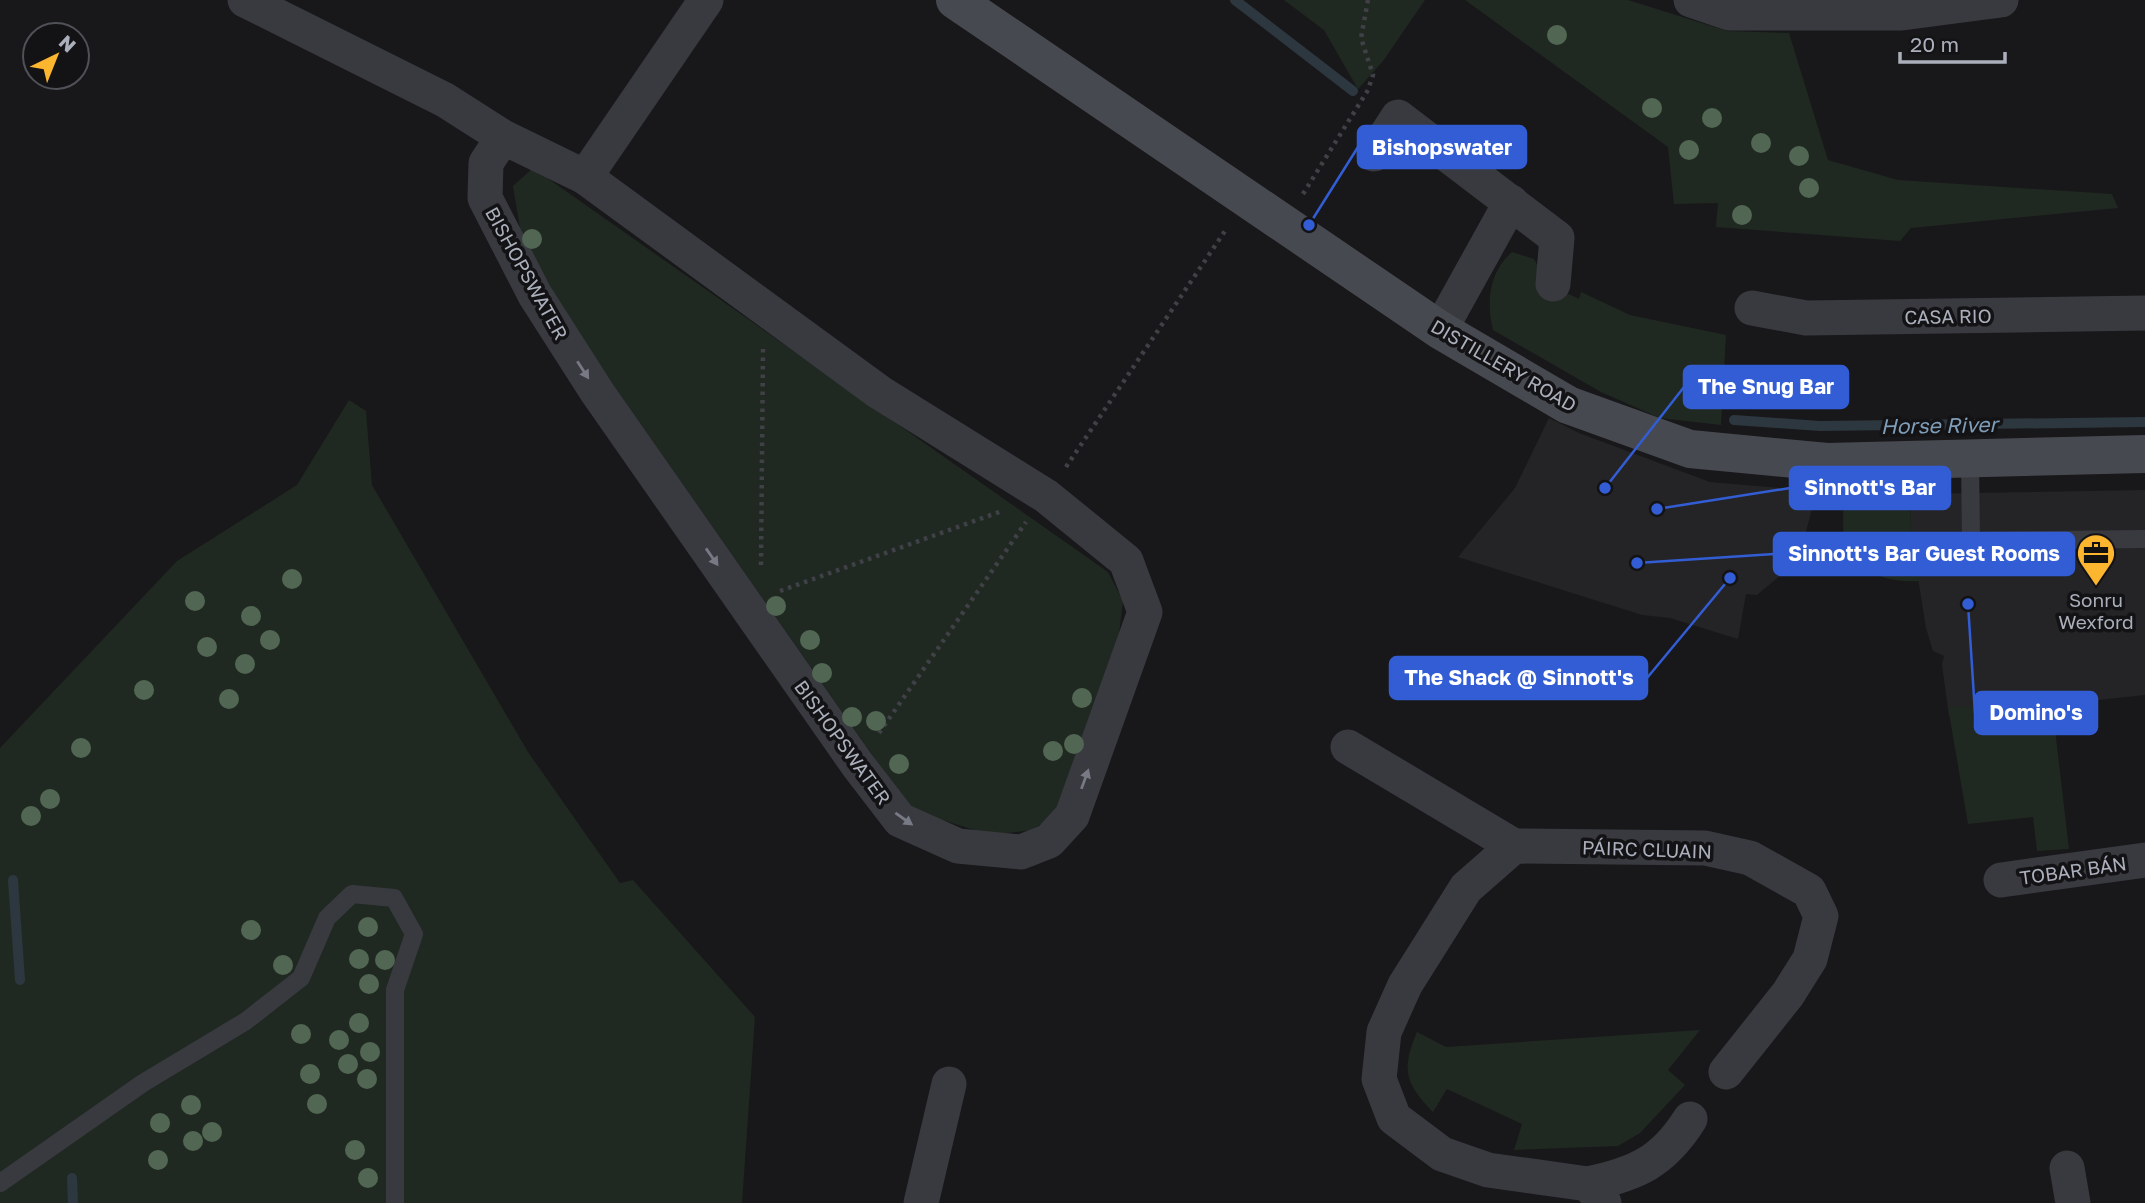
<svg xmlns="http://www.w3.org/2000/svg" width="2145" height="1203" viewBox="0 0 2145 1203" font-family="'Golos Text',sans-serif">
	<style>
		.built { fill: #242427 }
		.green { fill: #202921 }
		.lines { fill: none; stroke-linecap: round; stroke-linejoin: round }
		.stream { stroke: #2d373f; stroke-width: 10 }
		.path { stroke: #3f4147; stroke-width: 4.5; stroke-dasharray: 3.5 5; stroke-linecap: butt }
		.lane { stroke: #393a40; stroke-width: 18 }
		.street { stroke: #393a40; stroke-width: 35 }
		.secondary { stroke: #474950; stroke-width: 38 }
		.tree { fill: #516753 }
		.oneway { fill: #777a84 }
		.labels { text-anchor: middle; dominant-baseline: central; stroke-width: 7; stroke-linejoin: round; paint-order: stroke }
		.street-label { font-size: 19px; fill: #aaafbb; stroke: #131315 }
		.poi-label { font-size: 19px; fill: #aaafbb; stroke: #131315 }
		.water-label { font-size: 21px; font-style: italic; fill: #7f9db7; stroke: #131315 }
		.leader { fill: none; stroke: #325dd4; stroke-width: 2.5 }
		.callout-dot { fill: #325dd4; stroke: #131315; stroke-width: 2.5 }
		.callout { fill: #325dd4; stroke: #325dd4; stroke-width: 2.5 }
		.callout-label { font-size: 21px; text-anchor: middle; font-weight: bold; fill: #fff }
	</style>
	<rect width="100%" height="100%" fill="#18181a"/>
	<g class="built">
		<polygon points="1549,418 1579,433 1710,482 1813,491 1813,504 1799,560 1757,595 1746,594 1738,639 1670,618 1642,615 1458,557 1515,488"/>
		<polygon points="2145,490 2145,695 1949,716 1942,665 1944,656 1933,651 1926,628 1911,534 1910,494"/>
	</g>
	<g class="green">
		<polygon points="1284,0 1425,0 1383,61 1358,89 1324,30"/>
		<polygon points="1465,0 1628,0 1727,31 1789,33 1828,160 1898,180 2112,194 2118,208 1911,228 1900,241 1716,227 1718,203 1674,204 1668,147"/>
		<polygon points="533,168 1108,572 1123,601 1118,642 1058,813 1032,830 990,835 911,810 546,289 520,228 513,186"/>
		<path d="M1512 252 1534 259 1540 270 1538 279 1579 299 1581 292 1630 315 1726 335 1721 425 1660 418 1601 392 1493 330C1486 302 1489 272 1512 252Z"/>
		<polygon points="349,400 366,411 372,485 528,752 620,883 633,880 755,1017 742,1203 0,1203 0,748 177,561 297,485"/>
		<path d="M1844 494H1910L1911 534 1920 581C1892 583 1855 574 1846 544 1841 529 1844 510 1844 494Z"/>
		<polygon points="2052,704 2069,849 2037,851 2033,817 1968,824 1948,707"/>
		<path d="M1700 1030 1668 1070 1685 1085 1640 1133 1618 1146 1514 1150 1522 1124 1447 1089 1433 1112C1405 1083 1401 1070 1417 1032L1446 1047Z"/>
	</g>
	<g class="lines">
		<g class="stream">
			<polyline points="1235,0 1353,91"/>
			<polyline points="1734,420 1820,426 2145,422"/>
			<polyline points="13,880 20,980"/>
			<polyline points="72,1178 73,1203"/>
		</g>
		<g class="path">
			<polyline points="1303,194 1368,90 1373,75 1361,38 1368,0"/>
			<polyline points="1066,467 1227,228"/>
			<polyline points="761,565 763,349"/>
			<polyline points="780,591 1002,511"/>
			<polyline points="879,733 1026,522"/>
		</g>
		<g class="lane">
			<polyline points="1970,458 1971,541 2145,539"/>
			<polyline points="0,1183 143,1083 246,1021 301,978 327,918 352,894 394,898 414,934 395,990 395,1203"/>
		</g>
		<g class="street">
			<polyline points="245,0 445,100 503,137 585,177 879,392 1046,496 1126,561 1145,612 1072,816 1049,841 1021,852 958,846 900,820 857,764 597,392 535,295 485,198 486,163 503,137"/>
			<polyline points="1691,0 1729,13 1902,13 2001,0"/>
			<polyline points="1374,154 1398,117 1557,238 1553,284"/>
			<polyline points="585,177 706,0"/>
			<polyline points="1752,308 1806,318 2145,313"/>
			<polyline points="1440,330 1511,202"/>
			<polyline points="1348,747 1514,846"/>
			<polyline points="2001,880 2145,860"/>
			<polyline points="2067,1168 2073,1203"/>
			<path d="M1588 1184C1636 1174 1663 1162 1690 1119"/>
			<polyline points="921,1203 949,1084"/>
			<polyline points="1604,1203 1588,1184 1488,1170 1442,1154 1394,1118 1379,1079 1384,1032 1405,985 1466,888 1514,846 1705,848 1750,858 1809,891 1821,916 1810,959 1788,994 1726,1072"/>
		</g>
		<polyline class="secondary" points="955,0 1440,330 1568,405 1690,449 1827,462 2145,454"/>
	</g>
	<g class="tree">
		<circle cx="1557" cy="35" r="10"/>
		<circle cx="1652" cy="108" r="10"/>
		<circle cx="1712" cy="118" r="10"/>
		<circle cx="1761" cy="143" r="10"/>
		<circle cx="1689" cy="150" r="10"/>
		<circle cx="1799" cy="156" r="10"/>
		<circle cx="1809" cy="188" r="10"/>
		<circle cx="1742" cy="215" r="10"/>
		<circle cx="532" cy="239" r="10"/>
		<circle cx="292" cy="579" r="10"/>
		<circle cx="195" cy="601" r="10"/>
		<circle cx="776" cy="606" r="10"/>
		<circle cx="251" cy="616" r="10"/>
		<circle cx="270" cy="640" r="10"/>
		<circle cx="810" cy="640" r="10"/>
		<circle cx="207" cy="647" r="10"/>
		<circle cx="245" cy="664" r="10"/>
		<circle cx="822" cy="673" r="10"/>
		<circle cx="144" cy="690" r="10"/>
		<circle cx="1082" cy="698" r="10"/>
		<circle cx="229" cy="699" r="10"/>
		<circle cx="852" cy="717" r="10"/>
		<circle cx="876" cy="721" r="10"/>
		<circle cx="1074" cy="744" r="10"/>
		<circle cx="81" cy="748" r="10"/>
		<circle cx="1053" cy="751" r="10"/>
		<circle cx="899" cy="764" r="10"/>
		<circle cx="50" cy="799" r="10"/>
		<circle cx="31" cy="816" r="10"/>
		<circle cx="368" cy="927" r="10"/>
		<circle cx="251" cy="930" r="10"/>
		<circle cx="359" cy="959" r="10"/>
		<circle cx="385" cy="960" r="10"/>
		<circle cx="283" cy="965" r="10"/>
		<circle cx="369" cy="984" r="10"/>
		<circle cx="359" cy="1023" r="10"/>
		<circle cx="301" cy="1034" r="10"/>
		<circle cx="339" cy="1040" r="10"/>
		<circle cx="370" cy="1052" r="10"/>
		<circle cx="348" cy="1064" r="10"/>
		<circle cx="310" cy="1074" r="10"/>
		<circle cx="367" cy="1079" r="10"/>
		<circle cx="317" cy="1104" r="10"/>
		<circle cx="191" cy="1105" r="10"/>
		<circle cx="160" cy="1123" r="10"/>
		<circle cx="212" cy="1132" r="10"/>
		<circle cx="193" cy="1141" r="10"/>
		<circle cx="355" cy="1150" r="10"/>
		<circle cx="158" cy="1160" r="10"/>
		<circle cx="368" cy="1178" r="10"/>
	</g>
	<defs><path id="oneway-solid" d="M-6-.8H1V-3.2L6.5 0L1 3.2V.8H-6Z" transform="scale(1.75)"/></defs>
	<g class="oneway">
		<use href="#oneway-solid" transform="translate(583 370) rotate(57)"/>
		<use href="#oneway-solid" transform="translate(712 557) rotate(55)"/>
		<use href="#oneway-solid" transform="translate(1085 779) rotate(-70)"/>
		<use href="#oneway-solid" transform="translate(904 819) rotate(35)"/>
	</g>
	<defs>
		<g id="office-pin" transform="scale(2.0125)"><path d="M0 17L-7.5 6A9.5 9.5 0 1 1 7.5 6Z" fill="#fcb52f" stroke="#131315"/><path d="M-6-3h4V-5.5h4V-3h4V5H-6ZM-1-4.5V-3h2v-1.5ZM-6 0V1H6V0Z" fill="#111"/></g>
	</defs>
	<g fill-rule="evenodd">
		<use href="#office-pin" x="2096" y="553"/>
	</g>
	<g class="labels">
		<g class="street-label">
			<text transform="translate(527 273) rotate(61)">BISHOPSWATER</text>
			<text transform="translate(1948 316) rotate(-1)">CASA RIO</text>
			<text transform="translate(1504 365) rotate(30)">DISTILLERY ROAD</text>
			<text transform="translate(843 742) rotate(54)">BISHOPSWATER</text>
			<text transform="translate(1647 849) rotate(2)">PÁIRC CLUAIN</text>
			<text transform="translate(2073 870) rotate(-8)">TOBAR BÁN</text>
		</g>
		<g class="poi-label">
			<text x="2096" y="599">Sonru<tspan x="2096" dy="22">Wexford</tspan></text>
		</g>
		<g class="water-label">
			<text transform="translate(1939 425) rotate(-1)">Horse River</text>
		</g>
	</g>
	<path class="leader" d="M1309 225L1358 147M1605 488L1684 387M1657 509L1790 488M1637 563L1774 554M1730 578L1647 678M1968 604L1975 713"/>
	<g class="callout-dot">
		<circle cx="1309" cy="225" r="7"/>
		<circle cx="1605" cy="488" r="7"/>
		<circle cx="1657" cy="509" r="7"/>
		<circle cx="1637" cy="563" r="7"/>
		<circle cx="1730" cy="578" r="7"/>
		<circle cx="1968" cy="604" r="7"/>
	</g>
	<g class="callout">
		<rect x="1358" y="126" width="168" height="42" rx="7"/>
		<rect x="1684" y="366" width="164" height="42" rx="7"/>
		<rect x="1790" y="467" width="160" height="42" rx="7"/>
		<rect x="1774" y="533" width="300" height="42" rx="7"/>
		<rect x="1390" y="657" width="257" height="42" rx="7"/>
		<rect x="1975" y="692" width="122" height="42" rx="7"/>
	</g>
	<g class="callout-label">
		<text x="1442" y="155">Bishopswater</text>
		<text x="1766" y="394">The Snug Bar</text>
		<text x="1870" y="495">Sinnott's Bar</text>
		<text x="1924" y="561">Sinnott's Bar Guest Rooms</text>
		<text x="1519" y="685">The Shack @ Sinnott's</text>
		<text x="2036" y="720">Domino's</text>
	</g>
	<g transform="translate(56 56) rotate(43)"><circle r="33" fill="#131315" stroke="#4f5157" stroke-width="2"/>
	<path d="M0-5L12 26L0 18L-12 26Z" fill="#fcb52f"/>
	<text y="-10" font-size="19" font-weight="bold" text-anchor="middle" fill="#aaafbb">N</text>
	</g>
	<path d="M1900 52v10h105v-10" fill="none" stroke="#aaafbb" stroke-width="3.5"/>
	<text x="1910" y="52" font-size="21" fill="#aaafbb" stroke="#131315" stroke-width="5" paint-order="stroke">20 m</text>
</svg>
